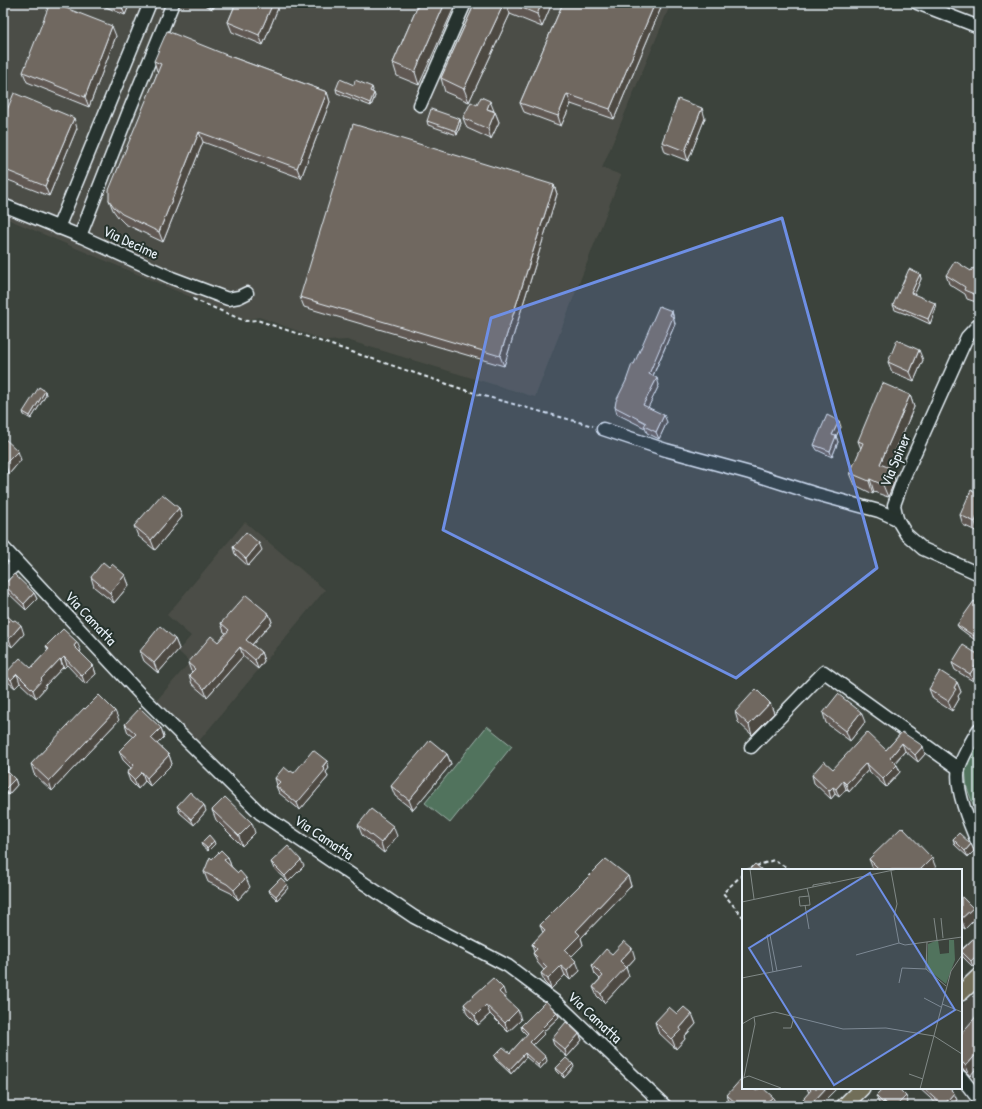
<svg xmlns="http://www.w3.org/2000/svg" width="982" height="1109" viewBox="0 0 982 1109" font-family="'Patrick Hand',sans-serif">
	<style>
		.built { fill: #4c4e47 }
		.green { fill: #51735d; stroke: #9cb2aa }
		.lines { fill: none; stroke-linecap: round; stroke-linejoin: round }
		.minor-casing { stroke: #e8f1f8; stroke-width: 15 }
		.major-casing { stroke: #e8f1f8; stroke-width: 18 }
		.path { stroke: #e8f1f8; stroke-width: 2; stroke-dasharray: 4 3; stroke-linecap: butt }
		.minor { stroke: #26332d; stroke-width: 12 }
		.major { stroke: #716e59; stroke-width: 15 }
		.wall { fill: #605953; stroke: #e8f1f8 }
		.shaded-wall { fill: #4e4843; stroke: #e8f1f8 }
		.building { fill: #706760; stroke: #e8f1f8 }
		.marked { fill: #6e8fe5; fill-opacity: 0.2; stroke: #6e8fe5; stroke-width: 3; stroke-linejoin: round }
		.labels { text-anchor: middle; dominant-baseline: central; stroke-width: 4; stroke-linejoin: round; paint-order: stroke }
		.street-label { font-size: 15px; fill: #e8f1f8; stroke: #26332d }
		.inset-road { fill: none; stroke: #818987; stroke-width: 1 }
		.view { fill: #6e8fe5; fill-opacity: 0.15; stroke: #6e8fe5; stroke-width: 2 }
		.inset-edge { fill: none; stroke: #e8f1f8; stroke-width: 2 }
	</style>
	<rect width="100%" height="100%" fill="#3c433c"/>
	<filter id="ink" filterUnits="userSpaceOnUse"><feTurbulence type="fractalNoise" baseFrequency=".025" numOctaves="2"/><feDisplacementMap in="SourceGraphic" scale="8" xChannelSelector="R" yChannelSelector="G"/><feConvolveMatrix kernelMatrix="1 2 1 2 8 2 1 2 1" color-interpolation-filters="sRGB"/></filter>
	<g filter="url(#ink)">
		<g class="built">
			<polygon points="3,3 671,3 602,168 621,175 535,397 347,340 326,341 259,317 245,320 3,217"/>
			<polygon points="245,522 325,590 198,742 157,700 190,662 178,651 191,636 167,615"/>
			<polygon points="979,990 979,1097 961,1074 961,1006"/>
		</g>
		<g class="green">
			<polygon points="487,726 512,746 450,823 425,803"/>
			<polygon points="979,742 979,820 967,788 965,768"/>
		</g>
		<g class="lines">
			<g class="minor-casing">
				<g id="minor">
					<polyline points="917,3 979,27"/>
					<polyline points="420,105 465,3"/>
					<polyline points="3,205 80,236 172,278 228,299 239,297 247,293"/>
					<polyline points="58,228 150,3"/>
					<polyline points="80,236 129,111 173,3"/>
					<polyline points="979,324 967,337 904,477 894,505 897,519 906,534 923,549 979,574"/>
					<polyline points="603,429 666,450 750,473 813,493 879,511 897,519"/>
					<polyline points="3,547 140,694 260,813 414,917 508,966 556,1002 665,1106"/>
					<polyline points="3,576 17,563"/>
					<path d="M979 729C973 738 962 758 959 768 954 788 971 828 979 846"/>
					<polyline points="751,747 824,672 959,769"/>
					<polyline points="961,1077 979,1100"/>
				</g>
			</g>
			<g class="major-casing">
				<g id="major">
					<polyline points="961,993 979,976"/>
					<polyline points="844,1106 862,1088"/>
				</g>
			</g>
			<g class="path">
				<polyline points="193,299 245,321 257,320 477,394 593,426"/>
				<polyline points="756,866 774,860 791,870"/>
				<polyline points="747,870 752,868"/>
				<polyline points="743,874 723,893 743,917"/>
			</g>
			<use href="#minor" class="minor"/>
			<use href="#major" class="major"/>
		</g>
		<g class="wall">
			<polygon points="96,3 130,3 125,15"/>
			<polygon points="199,3 216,3 213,9"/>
			<polygon points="236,3 280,3 263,45 232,32 228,22"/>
			<polygon points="419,3 419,85 397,76 393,63"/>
			<polygon points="475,3 552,3 542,27 510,14 469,102 445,92 441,78"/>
			<polygon points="563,3 663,3 614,119 571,104 561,126 524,112 520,103"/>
			<polygon points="116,36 89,107 27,82 23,72"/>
			<polygon points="229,56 327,92 330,102 301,178 203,142 163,242 125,224 118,217 113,210 109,200 158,71 157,71 154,61"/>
			<polygon points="354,85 373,90 372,92 375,96 371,106 337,93 336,89"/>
			<polygon points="494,112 495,112 499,122 491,139 467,128 463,118"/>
			<polygon points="705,118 688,161 665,152 662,142"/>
			<polygon points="3,120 77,128 49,196 3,178"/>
			<polygon points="427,121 461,123 457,135 428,125"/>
			<polygon points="554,185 557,194 504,366 304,307 300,297"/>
			<polygon points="971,271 979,271 979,303 967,299 965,294 949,284 946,275"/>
			<polygon points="920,274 921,279 914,295 936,308 930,324 906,313 906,314 895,310 893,305"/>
			<polygon points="672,311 675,324 653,376 659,385 648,407 667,422 659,439 647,433 645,428 617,414 615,407 634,364"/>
			<polygon points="923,360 914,381 892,372 888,362"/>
			<polygon points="45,391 46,395 31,419 24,415 23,412"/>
			<polygon points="910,395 914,407 889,467 895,480 888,497 874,492 873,494 855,485 850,473 861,449 858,441"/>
			<polygon points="841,427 836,436 838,442 832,457 817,450 814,445"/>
			<polygon points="3,437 21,460 9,474 3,469"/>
			<polygon points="979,493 979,530 978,532 963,525 960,515"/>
			<polygon points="179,508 182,517 155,550 138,536 134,526"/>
			<polygon points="233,547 262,550 248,566 235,554"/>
			<polygon points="109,567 125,575 129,585 114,603 94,587 91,577"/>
			<polygon points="4,585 34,593 37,599 26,610 6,591"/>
			<polygon points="979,605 979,633 975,640 959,628 957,625"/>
			<polygon points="3,612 24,634 12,647 4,640 3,637"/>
			<polygon points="269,614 272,622 252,645 261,652 264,661 258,669 243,656 207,697 192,684 189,675 192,672 191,671 188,663 218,642 226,633 224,632 221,623"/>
			<polygon points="175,639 179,649 158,673 144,661 140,651"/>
			<polygon points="46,646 81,651 80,652 93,665 96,674 85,684 67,665 64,668 63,667 45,686 45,688 36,698 20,683 15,688 8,682 5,674 31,668 48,650"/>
			<polygon points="979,655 979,671 973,681 955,670 952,663"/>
			<polygon points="957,682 961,692 958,696 959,699 952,711 933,699 929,689"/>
			<polygon points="770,703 774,713 752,735 738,722 735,712"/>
			<polygon points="85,709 119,720 52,791 34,774 31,764"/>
			<polygon points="823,713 865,722 850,741 826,723"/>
			<polygon points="125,724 161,728 164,737 157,744 169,755 172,764 150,786 145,781 138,789 130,781 127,773 131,768 123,760 119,751 133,737 128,733"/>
			<polygon points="902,732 925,754 918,762 905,751 895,763 897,765 900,772 886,787 868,770 849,792 846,789 839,797 835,794 831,799 814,783 812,775 833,769 886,750"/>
			<polygon points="447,754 451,764 413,810 395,796 391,786"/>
			<polygon points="3,761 6,763 8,770 7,771 15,779 17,785 8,795 3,791"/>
			<polygon points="327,761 329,768 326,772 328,777 300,810 279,793 276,786 277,785 275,778 290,772 294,773"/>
			<polygon points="177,806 206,811 194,825 180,813"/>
			<polygon points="212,810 255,833 242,846 216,820"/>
			<polygon points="358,825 397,836 384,853 362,835"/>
			<polygon points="953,839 971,844 974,851 968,857 955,845"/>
			<polygon points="201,843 215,844 208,851 202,846"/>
			<polygon points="228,857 231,866 250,887 238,900 231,893 208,882 204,872 212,859"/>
			<polygon points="869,859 936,868 934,870 874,870 873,869"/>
			<polygon points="271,862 304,866 288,882 274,869"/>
			<polygon points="628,876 631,886 581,938 583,945 571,957 580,971 570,980 565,975 551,989 544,982 541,973 544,970 537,962 533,953 534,952 532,944 543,933 540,925"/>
			<polygon points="288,888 277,900 270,893 269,890"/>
			<polygon points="961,896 976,918 965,929 962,927 961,928"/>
			<polygon points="976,936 973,967 963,957 961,953 961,950"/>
			<polygon points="612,954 635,958 626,968 629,976 604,1003 597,996 593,987 600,979 595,974 592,965"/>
			<polygon points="506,997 505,998 521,1020 508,1032 490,1014 478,1025 467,1014 464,1004"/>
			<polygon points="557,1013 559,1017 543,1032 544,1034 533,1045 547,1061 540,1069 526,1057 511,1074 496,1060 494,1056 510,1053 527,1035 522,1030 521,1026"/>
			<polygon points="677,1014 692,1014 696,1024 684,1037 685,1039 676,1049 658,1032 655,1022"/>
			<polygon points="579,1034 582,1040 567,1057 554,1045 552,1039"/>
			<polygon points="961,1034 970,1076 964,1070 961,1070"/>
			<polygon points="574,1067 564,1078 557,1071 556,1068"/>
			<polygon points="807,1088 837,1088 819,1106 797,1106 809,1093"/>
			<polygon points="919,1088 949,1088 957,1100 950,1106 939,1106"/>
			<polygon points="756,1091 776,1106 731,1106 730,1105 727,1095"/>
			<polygon points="876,1096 908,1102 905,1106 882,1106 879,1103"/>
		</g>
		<g class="shaded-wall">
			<polygon points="122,3 130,3 125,15 121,5"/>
			<polygon points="211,3 216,3 213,9"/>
			<polygon points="273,3 280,3 263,45 259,35"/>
			<polygon points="445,3 456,3 419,85 415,72"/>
			<polygon points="504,3 506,3 510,14 469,102 464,89"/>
			<polygon points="542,3 552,3 542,27 537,14"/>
			<polygon points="655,3 663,3 614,119 610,109"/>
			<polygon points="112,26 116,36 89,107 85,97"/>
			<polygon points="372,87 373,90 371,94 370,91"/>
			<polygon points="327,92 330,102 301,178 297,168"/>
			<polygon points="374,93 375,96 371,106 370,103"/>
			<polygon points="567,94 571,104 561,126 558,116"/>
			<polygon points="490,101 494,111 487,109"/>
			<polygon points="702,108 705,118 688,161 685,151"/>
			<polygon points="495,112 499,122 491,139 488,129"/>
			<polygon points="74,118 77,128 49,196 45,186"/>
			<polygon points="460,119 461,123 457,135 456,131"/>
			<polygon points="199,132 203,142 163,242 159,232"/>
			<polygon points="554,185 557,194 504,366 500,356"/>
			<polygon points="920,274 921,279 913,298 911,293"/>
			<polygon points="935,303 936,308 930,324 928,319"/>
			<polygon points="672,311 675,324 651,380 649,374"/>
			<polygon points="919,350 923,360 914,381 910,372"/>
			<polygon points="657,378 659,385 646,412 643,405"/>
			<polygon points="45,391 46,395 31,419 30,416"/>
			<polygon points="910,395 914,407 885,476 880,464"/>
			<polygon points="664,415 667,422 659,439 656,432"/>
			<polygon points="839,421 841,427 834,440 832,435"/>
			<polygon points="836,436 838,442 832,457 830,451"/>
			<polygon points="18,451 21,460 9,474 5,464"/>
			<polygon points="890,468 895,480 888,497 883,485"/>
			<polygon points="870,479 874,492 873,494 869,481"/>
			<polygon points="179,508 182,517 155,550 151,540"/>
			<polygon points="979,512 979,530 978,532 975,522"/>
			<polygon points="259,543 262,550 248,566 246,559"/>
			<polygon points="125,575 129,585 114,603 110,593"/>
			<polygon points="34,593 37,599 26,610 24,604"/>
			<polygon points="269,614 272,622 249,648 246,640"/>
			<polygon points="21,625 24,634 12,647 9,639"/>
			<polygon points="979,628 979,633 975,640 974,636"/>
			<polygon points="175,639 179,649 158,673 154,663"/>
			<polygon points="77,642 81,651 77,654 74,646"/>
			<polygon points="240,647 243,656 207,697 204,689"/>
			<polygon points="261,652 264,661 258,669 255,660"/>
			<polygon points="64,657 67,665 64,668 61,660"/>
			<polygon points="979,657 979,671 973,681 970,674"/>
			<polygon points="60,659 63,667 45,686 45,688 36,698 33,690 41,679"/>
			<polygon points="93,665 96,674 85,684 82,676"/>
			<polygon points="17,674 20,683 15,688 11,680"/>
			<polygon points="957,682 961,692 958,696 959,699 952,711 948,701 954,688"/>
			<polygon points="770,703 774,713 752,735 749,725"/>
			<polygon points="115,711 119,720 52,791 49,781"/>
			<polygon points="861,712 865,722 850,741 846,731"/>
			<polygon points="161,728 164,737 154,747 151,738"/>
			<polygon points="902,743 905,751 892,765 890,758"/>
			<polygon points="923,746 925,754 918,762 915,755"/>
			<polygon points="447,754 451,764 413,810 409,800"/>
			<polygon points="169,755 172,764 150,786 147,778"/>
			<polygon points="327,761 329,768 326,772 328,777 300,810 297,803"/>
			<polygon points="6,763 8,770 5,773 3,768 3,766"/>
			<polygon points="866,763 868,770 849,792 846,784"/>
			<polygon points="897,765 900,772 886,787 883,779"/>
			<polygon points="142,772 145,781 138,789 134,780"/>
			<polygon points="15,779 17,785 8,795 5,789"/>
			<polygon points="843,781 846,789 839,797 836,789"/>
			<polygon points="833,787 835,794 831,799 829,791"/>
			<polygon points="204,805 206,811 194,825 191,819"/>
			<polygon points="252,823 255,833 242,846 239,836"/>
			<polygon points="393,826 397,836 384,853 381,843"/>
			<polygon points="214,841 215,844 208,851 207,848"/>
			<polygon points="971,844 974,851 968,857 965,851"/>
			<polygon points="228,857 231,866 228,869 224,860"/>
			<polygon points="932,858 936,868 934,870 920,870"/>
			<polygon points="301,860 304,866 288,882 285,876"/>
			<polygon points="628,876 631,886 581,938 583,945 568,960 565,950 576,931"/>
			<polygon points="246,878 250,887 238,900 234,890"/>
			<polygon points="287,884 288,888 277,900 276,896"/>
			<polygon points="973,908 976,918 965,929 961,919"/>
			<polygon points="632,948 635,958 626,968 629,976 604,1003 601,994 620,961"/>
			<polygon points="979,953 979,961 973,967 971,961"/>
			<polygon points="576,961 580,971 570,980 567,971"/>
			<polygon points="561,966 565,975 551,989 548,979"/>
			<polygon points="503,988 506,997 502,1001 499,992"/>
			<polygon points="486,1005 490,1014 478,1025 475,1016"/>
			<polygon points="518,1010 521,1020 508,1032 505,1023"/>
			<polygon points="557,1013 559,1017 543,1032 544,1034 532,1046 530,1042 541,1029"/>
			<polygon points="692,1014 696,1024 684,1037 685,1039 676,1049 672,1039 680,1028"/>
			<polygon points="579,1034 582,1040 567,1057 565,1050"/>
			<polygon points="979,1051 979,1065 970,1076 966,1066"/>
			<polygon points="525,1053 526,1057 511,1074 509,1070"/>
			<polygon points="546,1057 547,1061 540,1069 538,1065"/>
			<polygon points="573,1064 574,1067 564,1078 563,1074"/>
			<polygon points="826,1088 837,1088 819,1106 812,1106 813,1102"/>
			<polygon points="954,1093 957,1100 950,1106 943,1106"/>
			<polygon points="906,1096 908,1102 905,1106 896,1106"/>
			<polygon points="773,1097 776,1106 769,1106 767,1102"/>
			<polygon points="884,1101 886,1106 884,1106 883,1103"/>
		</g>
		<g class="building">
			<polygon points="50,3 53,3 112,26 85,97 23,72"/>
			<polygon points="116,3 122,3 121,5"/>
			<polygon points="236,3 273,3 259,35 228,22"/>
			<polygon points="419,3 445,3 415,72 393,63"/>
			<polygon points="475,3 504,3 464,89 441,78"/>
			<polygon points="510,3 542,3 537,14"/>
			<polygon points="563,3 655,3 610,109 567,94 558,116 520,103"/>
			<polygon points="167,31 229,56 327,92 297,168 199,132 159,232 122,214 114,207 109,200 109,190 161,64 154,61"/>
			<polygon points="340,79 354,85 355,80 372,87 370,91 374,93 370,103 336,89"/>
			<polygon points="14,93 74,118 45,186 3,169 3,120"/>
			<polygon points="481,97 490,101 487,109 495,112 488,129 463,118 471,102 477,105"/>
			<polygon points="678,99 702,108 685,151 662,142"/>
			<polygon points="431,109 460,119 456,131 427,121"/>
			<polygon points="353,124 554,185 500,356 300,297"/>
			<polygon points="955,261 971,271 973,268 979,271 979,296 964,290 965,287 946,275"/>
			<polygon points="909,269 920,274 911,293 935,303 928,319 904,309 904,310 893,305"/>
			<polygon points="659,306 672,311 670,315 673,317 649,374 657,378 643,405 664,415 656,432 644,426 646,423 615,407 616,401 626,381 632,364 634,364"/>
			<polygon points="897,340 919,350 910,372 888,362"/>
			<polygon points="882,383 910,395 880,464 890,468 883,485 870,479 869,481 850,473 863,443 858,441"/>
			<polygon points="39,387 45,391 30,416 23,412"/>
			<polygon points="827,415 839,421 832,435 836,436 830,451 814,445"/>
			<polygon points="3,437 18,451 5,464 3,462"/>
			<polygon points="971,490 979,493 979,512 975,522 960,515"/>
			<polygon points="162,494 179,508 151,540 134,526"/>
			<polygon points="246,532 259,543 246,559 233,547"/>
			<polygon points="103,562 109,567 112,564 125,575 110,593 91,577"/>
			<polygon points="14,574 34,593 24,604 4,585"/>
			<polygon points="246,595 269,614 246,640 261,652 255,660 240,647 204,689 189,675 195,669 188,663 211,636 218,642 229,630 221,623"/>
			<polygon points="974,601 979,605 979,628 974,636 957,625"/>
			<polygon points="3,612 13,621 15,620 21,625 9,639 3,633"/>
			<polygon points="160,626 175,639 154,663 140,651"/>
			<polygon points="63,629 77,642 74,646 93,665 82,676 64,657 61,660 60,659 41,679 42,680 33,690 17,674 11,680 5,674 20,658 31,668 49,649 46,646"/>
			<polygon points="963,645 979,655 979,657 976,662 978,662 970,674 952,663"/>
			<polygon points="940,671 957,682 954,688 956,689 948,701 929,689"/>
			<polygon points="756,689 770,703 749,725 735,712"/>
			<polygon points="838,694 861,712 846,731 823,713"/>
			<polygon points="99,695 115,711 49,781 31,764 84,708 85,709"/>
			<polygon points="140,708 161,728 151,738 169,755 147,778 142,772 134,780 127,773 134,765 119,751 136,734 125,724"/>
			<polygon points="867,732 886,750 902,732 923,746 915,755 902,743 890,758 897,765 883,779 866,763 846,784 843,781 836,789 833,787 829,791 812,775 824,761 833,769"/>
			<polygon points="430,740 447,754 409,800 391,786"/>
			<polygon points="313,750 327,761 322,767 325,770 297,803 276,786 280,782 275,778 284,767 290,772 291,771 294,773"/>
			<polygon points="3,761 6,763 3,766"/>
			<polygon points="3,767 15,779 5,789 3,786"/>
			<polygon points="190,792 204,805 191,819 177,806"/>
			<polygon points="225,797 252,823 239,836 212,810"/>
			<polygon points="371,809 393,826 381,843 358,825"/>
			<polygon points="902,827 932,858 920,870 880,870 869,859"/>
			<polygon points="959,833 971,844 965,851 953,839"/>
			<polygon points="209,835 214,841 207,848 201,843"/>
			<polygon points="288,846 301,860 285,876 271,862"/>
			<polygon points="221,850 228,857 224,860 238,873 240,871 246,878 234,890 227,884 204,872 210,857 212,859"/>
			<polygon points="606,859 628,876 576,931 580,935 565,950 576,961 567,971 561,966 548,979 541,973 547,967 533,953 537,949 532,944 545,930 540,925"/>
			<polygon points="755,864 762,870 749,870"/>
			<polygon points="281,878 287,884 276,896 269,890"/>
			<polygon points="961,896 973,908 961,919"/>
			<polygon points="976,936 979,939 979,953 971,961 961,951"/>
			<polygon points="624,941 632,948 620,961 626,967 601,994 593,987 603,976 592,965 606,949 612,954"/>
			<polygon points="493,978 503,988 499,992 518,1010 505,1023 486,1005 475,1016 464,1004"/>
			<polygon points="546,1001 557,1013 541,1029 542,1030 530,1042 546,1057 538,1065 525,1053 509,1070 494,1056 503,1047 510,1053 528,1033 521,1026"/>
			<polygon points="669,1007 677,1014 684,1007 692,1014 680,1028 681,1030 672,1039 655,1022"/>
			<polygon points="979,1013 979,1051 966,1066 961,1061 961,1034"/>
			<polygon points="566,1022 579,1034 565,1050 552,1039"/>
			<polygon points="566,1058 573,1064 563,1074 556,1068"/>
			<polygon points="742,1078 743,1079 743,1088 753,1088 756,1091 760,1088 763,1088 773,1097 767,1102 771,1106 751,1106 748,1103 745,1106 739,1106 727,1095"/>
			<polygon points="809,1088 826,1088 813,1102 815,1104 812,1106 797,1106 811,1090"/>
			<polygon points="884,1088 898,1088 906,1096 896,1106 889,1106 884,1101 883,1103 876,1096"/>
			<polygon points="923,1088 949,1088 954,1093 943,1106"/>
			<polygon points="621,1102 626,1106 617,1106"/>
		</g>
	</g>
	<path class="marked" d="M782 218 877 568 736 678 443 530 491 318Z"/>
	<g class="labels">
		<g class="street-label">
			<text transform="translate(131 242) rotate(25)">Via Decime</text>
			<text transform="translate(895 460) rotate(-67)">Via Spiner</text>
			<text transform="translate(91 618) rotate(47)">Via Camatta</text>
			<text transform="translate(324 837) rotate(34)">Via Camatta</text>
			<text transform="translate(595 1017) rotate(43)">Via Camatta</text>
		</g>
	</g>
	<g transform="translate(742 869)">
		<rect width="220" height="220" fill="#3c433c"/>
		<path d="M196 71 198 85 207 84V71H212L213 91 204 115 185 100 186 75Z" fill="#51735d"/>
		<path class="inset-road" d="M8 0 12 30M149 2 155 35 152 47 157 74 163 76 220 68M71 18V16L88 13V15M65 19 67 27 68 36 58 37 57 28 67 27M0 33 156 0M63 36 67 60M192 49 195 71M199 49 201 69M185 73 184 100 204 117M114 86 157 74M31 103 25 66H28L35 102M0 109 60 97M157 114 160 99 184 100M182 129 199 138M200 135 220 143M0 155 12 148 33 143 101 160 144 159 192 167 220 185M41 159H49L52 148M167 205 181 210M2 208 13 155 12 148M0 213 1 209 7 207 39 219M178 220 209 102 220 86"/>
		<path class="view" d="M128 4 213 141 92 216 7 79Z"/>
		<rect width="220" height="220" class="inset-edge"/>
	</g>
	<rect width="982" height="1109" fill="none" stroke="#26332d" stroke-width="16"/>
	<rect x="8" y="8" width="966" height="1093" fill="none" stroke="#e8f1f8" stroke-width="1.5" filter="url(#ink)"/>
</svg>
